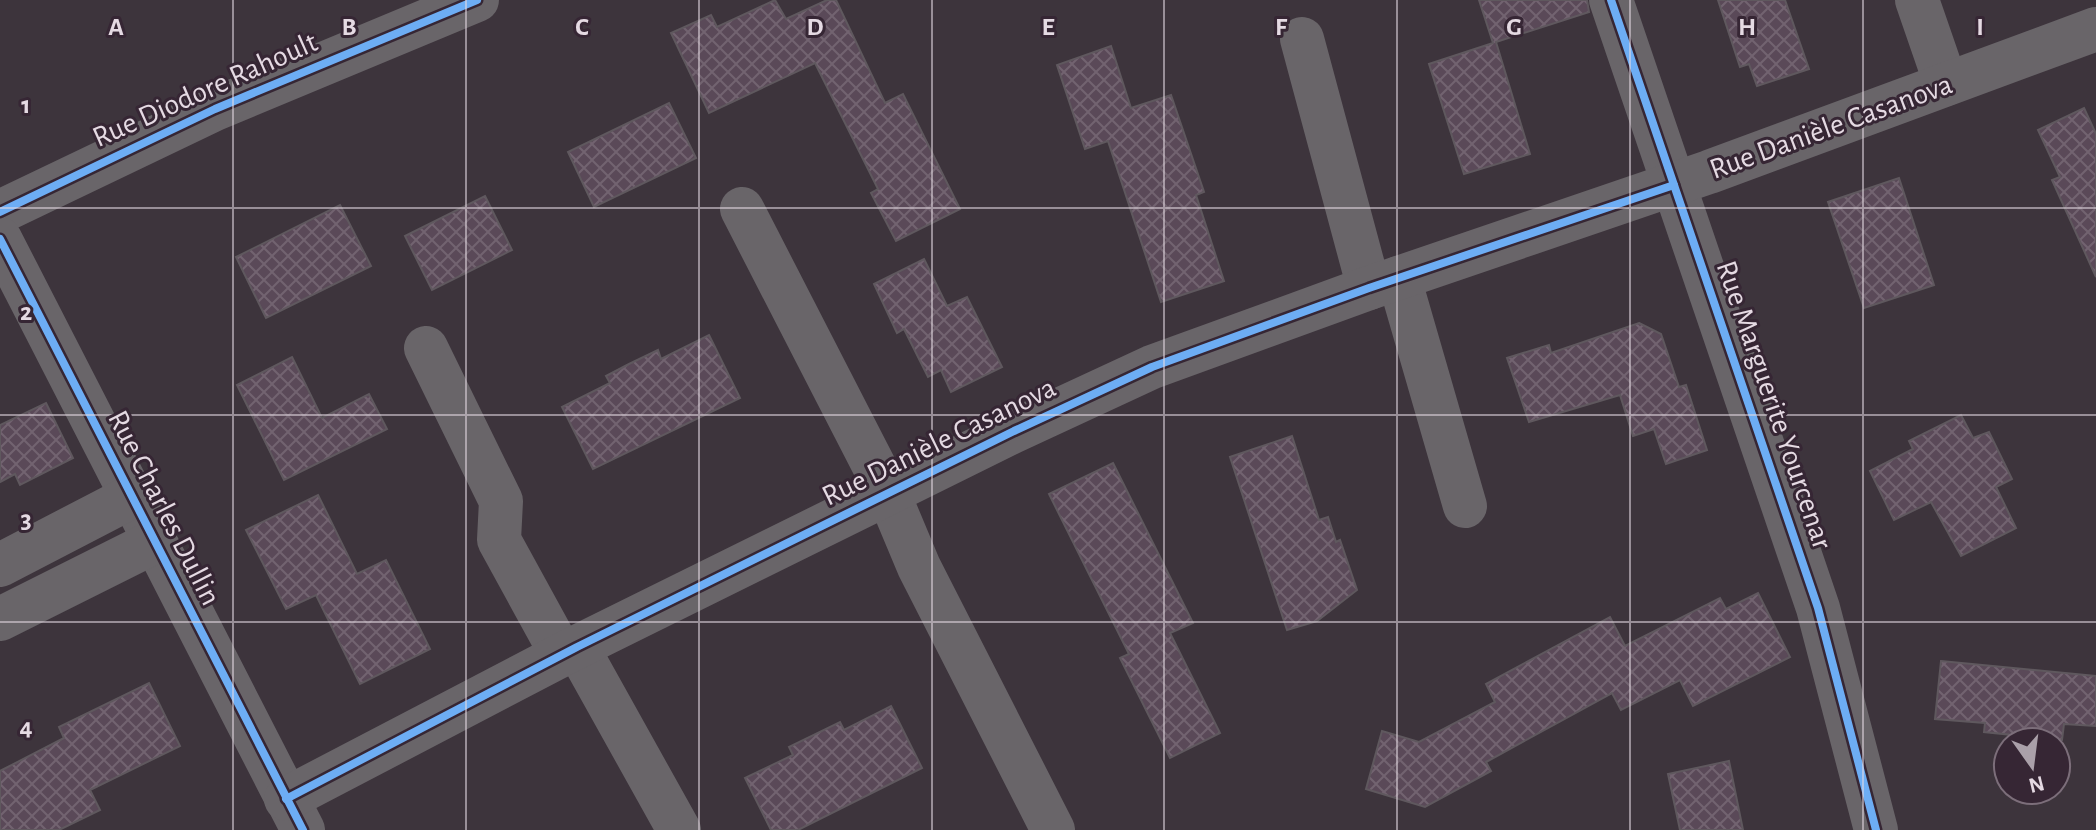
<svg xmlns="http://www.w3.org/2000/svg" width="2096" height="830" viewBox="0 0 2096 830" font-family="'Alegreya Sans',sans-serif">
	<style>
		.building { fill: url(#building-cross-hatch); stroke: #5f585e; stroke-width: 2 }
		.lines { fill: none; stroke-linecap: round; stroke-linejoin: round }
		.street { stroke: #696569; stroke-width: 44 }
		.cycleway-casing { stroke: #362634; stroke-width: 13 }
		.cycleway { stroke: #6dadf4; stroke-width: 8 }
		.grid { fill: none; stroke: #e5dae3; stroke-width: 2; stroke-opacity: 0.55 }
		.labels { text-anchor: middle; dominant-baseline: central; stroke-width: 6; stroke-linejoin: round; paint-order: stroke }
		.street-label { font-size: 30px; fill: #e5dae3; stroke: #362634 }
		.grid-label { font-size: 26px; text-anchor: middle; font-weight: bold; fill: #e5dae3; stroke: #362634; stroke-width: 6; stroke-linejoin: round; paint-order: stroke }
	</style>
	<defs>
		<pattern id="building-cross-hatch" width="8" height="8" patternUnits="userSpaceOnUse" patternTransform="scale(2)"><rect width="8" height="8" fill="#5a4958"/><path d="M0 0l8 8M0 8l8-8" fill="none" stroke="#726370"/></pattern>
	</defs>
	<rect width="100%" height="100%" fill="#3d343c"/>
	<g class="building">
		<polygon points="775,0 786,19 827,0 836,0 885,103 903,94 960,209 896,241 871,193 878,189 815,63 709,113 671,33 711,15 717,27"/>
		<polygon points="1479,0 1587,0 1589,12 1496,42 1530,154 1464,174 1429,64 1493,43"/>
		<polygon points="1718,0 1785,0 1809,69 1757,86 1749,64 1740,67"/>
		<polygon points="1111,46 1131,108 1171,95 1204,192 1196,195 1224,281 1161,302 1108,141 1085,149 1057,65"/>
		<polygon points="669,103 696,158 594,207 568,152"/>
		<polygon points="2084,108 2096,134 2096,277 2052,180 2060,177 2038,130"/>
		<polygon points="1899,178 1934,285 1864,308 1828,202"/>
		<polygon points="485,196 512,250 432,290 405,236"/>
		<polygon points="340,205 371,266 266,318 236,257"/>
		<polygon points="924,259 947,306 967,297 1002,367 951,392 941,370 928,377 904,329 897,333 874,284"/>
		<polygon points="1639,323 1661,334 1679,387 1686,385 1707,450 1666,464 1654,429 1633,436 1620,395 1529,422 1507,358 1549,345 1551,353"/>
		<polygon points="709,335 740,398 593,469 562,407 610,383 606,376 629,364 658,350 661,359"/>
		<polygon points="292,357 322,418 369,394 387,429 284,480 237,385"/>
		<polygon points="46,403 73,458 20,485 15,474 0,482 0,425"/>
		<polygon points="1961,415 1973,438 1989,432 2012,479 1996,487 2016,528 1961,556 1931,502 1894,520 1870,471 1913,449 1909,441"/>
		<polygon points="1292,436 1319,520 1328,517 1336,542 1340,540 1357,590 1317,621 1287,630 1230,457"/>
		<polygon points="1113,463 1193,623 1170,633 1220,733 1170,758 1120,658 1129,654 1049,494"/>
		<polygon points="318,495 357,574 386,560 430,649 360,684 316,595 286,609 246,530"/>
		<polygon points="1758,593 1790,657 1693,706 1680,680 1621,710 1612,693 1486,762 1491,771 1425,807 1366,789 1382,731 1419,742 1495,702 1486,684 1610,617 1625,646 1720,598 1726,609"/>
		<polygon points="1941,661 2096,676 2096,726 2064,724 2062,740 1984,732 1985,723 1935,719"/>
		<polygon points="149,683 180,746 90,790 100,810 59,830 0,830 0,771 64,738 59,727"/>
		<polygon points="891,706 922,768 798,830 771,830 745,778 793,755 789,747 840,722 844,730"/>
		<polygon points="1729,761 1743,830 1680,830 1668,774"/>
	</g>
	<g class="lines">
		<g class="street">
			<polyline points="1611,0 1818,608 1876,830"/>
			<polyline points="1917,0 1946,84"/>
			<polyline points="1302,39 1369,288"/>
			<polyline points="742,209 888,493 919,567 1053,830"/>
			<polyline points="0,212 215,109 477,0"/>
			<polyline points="0,239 303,830"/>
			<polyline points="1399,278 1465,506"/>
			<polyline points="426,348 501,501 499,540 562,655"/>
			<polyline points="0,565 131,497"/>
			<polyline points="0,619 154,542"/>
			<polyline points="577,647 679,830"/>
			<polyline points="286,799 577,647 1014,431 1152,367 1369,288 1709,172 2096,29"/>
		</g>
		<g class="cycleway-casing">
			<g id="cycleway">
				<polyline points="1611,0 1818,608 1876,830"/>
				<polyline points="0,212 215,109 477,0"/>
				<polyline points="0,239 303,830"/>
				<polyline points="286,799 577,647 1014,431 1152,367 1369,288 1674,185"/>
			</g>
		</g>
		<use href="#cycleway" class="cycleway"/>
	</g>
	<path class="grid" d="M233 0V830M466 0V830M699 0V830M932 0V830M1164 0V830M1397 0V830M1630 0V830M1863 0V830M0 208H2096M0 415H2096M0 622H2096"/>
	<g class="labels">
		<g class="street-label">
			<text transform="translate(205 90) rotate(-24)">Rue Diodore Rahoult</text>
			<text transform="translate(1831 127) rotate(-20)">Rue Danièle Casanova</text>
			<text transform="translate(1774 405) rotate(71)">Rue Marguerite Yourcenar</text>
			<text transform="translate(939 442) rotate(-26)">Rue Danièle Casanova</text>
			<text transform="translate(164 508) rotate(63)">Rue Charles Dullin</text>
		</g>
	</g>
	<g class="grid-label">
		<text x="116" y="35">A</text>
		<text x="349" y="35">B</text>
		<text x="582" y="35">C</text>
		<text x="815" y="35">D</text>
		<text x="1048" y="35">E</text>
		<text x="1281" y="35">F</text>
		<text x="1514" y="35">G</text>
		<text x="1747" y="35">H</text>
		<text x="1980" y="35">I</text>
		<text x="26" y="113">1</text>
		<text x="26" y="320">2</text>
		<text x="26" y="528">3</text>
		<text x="26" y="735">4</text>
	</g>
	<g transform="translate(2032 766) rotate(166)"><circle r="38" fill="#362634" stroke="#7c6e7a" stroke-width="2"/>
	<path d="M0-6L14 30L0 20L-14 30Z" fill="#aaa0a9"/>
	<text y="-12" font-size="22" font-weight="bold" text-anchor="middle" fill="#e5dae3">N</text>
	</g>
</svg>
